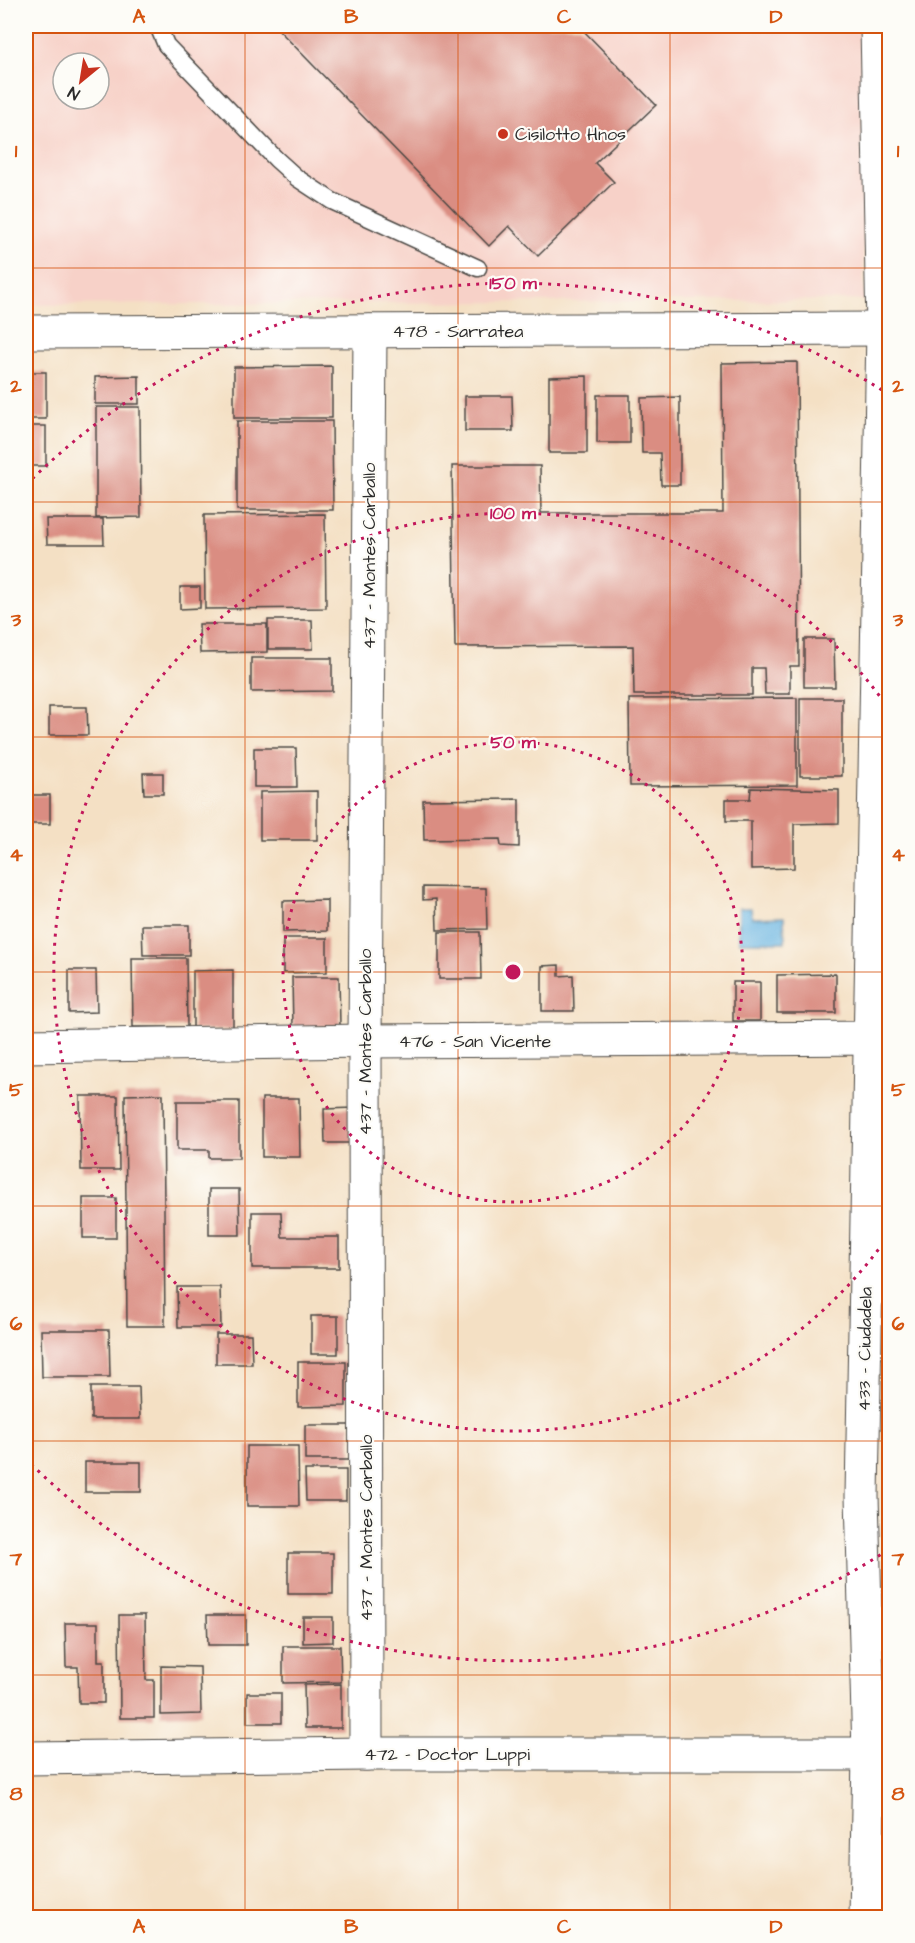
<svg xmlns="http://www.w3.org/2000/svg" width="915" height="1943" viewBox="0 0 915 1943" font-family="'Architects Daughter',sans-serif">
	<style>
		.built { fill: #f7d1c8; fill-rule: evenodd }
		.water { fill: #67b4e1; stroke: #497086; stroke-width: 1.5 }
		.building { fill: #da8d82 }
		.lines { fill: none; stroke-linecap: round; stroke-linejoin: round }
		.lane-casing { stroke: #494642; stroke-width: 19 }
		.street-casing { stroke: #494642; stroke-width: 35 }
		.lane { stroke: #fff; stroke-width: 16 }
		.street { stroke: #fff; stroke-width: 33 }
		.grid { fill: none; stroke: #d5540f; stroke-width: 1.5; stroke-opacity: 0.55 }
		.ring { fill: none; stroke: #c2185b; stroke-width: 3; stroke-dasharray: 3 6 }
		.poi-dot { fill: #c8321e; stroke: #fdfcf7; stroke-width: 2 }
		.labels { text-anchor: middle; dominant-baseline: central; stroke-width: 4.5; stroke-linejoin: round; paint-order: stroke }
		.poi-label { font-size: 18px; fill: #2b2b2b; stroke: #fdfcf7; text-anchor: start }
		.street-label { font-size: 18px; fill: #2b2b2b; stroke: #fdfcf7 }
		.centre { fill: #c2185b; stroke: #fdfcf7; stroke-width: 3 }
		.ring-label { font-size: 18px; text-anchor: middle; font-weight: bold; fill: #c2185b; stroke: #fdfcf7; stroke-width: 4.5; stroke-linejoin: round; paint-order: stroke }
		.neatline { fill: none; stroke: #d5540f; stroke-width: 2 }
		.grid-label { font-size: 20px; text-anchor: middle; font-weight: bold; fill: #d5540f }
	</style>
	<rect width="100%" height="100%" fill="#fdfcf7"/>
	<filter id="ink" filterUnits="userSpaceOnUse"><feTurbulence type="fractalNoise" baseFrequency=".0167" numOctaves="2"/><feDisplacementMap in="SourceGraphic" scale="12" xChannelSelector="R" yChannelSelector="G"/><feConvolveMatrix kernelMatrix="1 2 1 2 8 2 1 2 1" color-interpolation-filters="sRGB"/></filter>
	<filter id="wash" filterUnits="userSpaceOnUse"><feTurbulence type="fractalNoise" baseFrequency=".008" numOctaves="4" result="noise"/><feDisplacementMap in="SourceGraphic" scale="24" xChannelSelector="R" yChannelSelector="G"/><feGaussianBlur stdDeviation="1.35" result="paint"/><feColorMatrix in="noise" values="0 0 0 0 0 0 0 0 0 0 0 0 0 0 0 0 0 1.4 0 .05"/><feComposite in="paint" operator="in"/></filter>
	<g filter="url(#wash)">
		<rect width="100%" height="100%" fill="#f4e0c4"/>
		<path class="built" d="M26 26H861L864 300 26 305ZM63 63H99V99H63Z"/>
		<polygon class="water" points="739,908 751,908 752,918 784,917 785,942 739,942"/>
		<g id="blocks">
			<g class="building">
				<polygon points="275,26 579,26 656,105 595,163 614,182 538,256 509,226 489,246"/>
				<polygon points="797,362 799,666 790,666 790,694 765,694 764,668 752,668 752,695 634,695 633,646 455,647 452,466 540,466 541,513 723,513 722,363"/>
				<polygon points="332,366 332,418 234,418 234,367"/>
				<rect x="26" y="372" width="20" height="47"/>
				<polygon points="139,376 139,404 95,404 95,377"/>
				<polygon points="587,376 587,453 549,453 549,377"/>
				<rect x="597" y="395" width="33" height="48"/>
				<polygon points="465,396 512,396 513,431 465,431"/>
				<polygon points="680,397 680,485 661,485 660,453 642,453 641,398"/>
				<polygon points="96,407 140,407 141,517 96,518"/>
				<polygon points="237,421 332,421 333,510 237,510"/>
				<rect x="26" y="426" width="20" height="40"/>
				<polygon points="325,514 326,608 205,609 204,515"/>
				<polygon points="46,519 103,519 104,544 47,544"/>
				<polygon points="180,587 200,587 200,608 180,609"/>
				<polygon points="268,620 312,620 313,649 268,649"/>
				<polygon points="199,624 267,624 267,652 200,653"/>
				<polygon points="804,639 834,639 835,687 804,687"/>
				<polygon points="251,658 332,658 332,691 251,692"/>
				<polygon points="797,698 797,785 630,786 629,699"/>
				<rect x="800" y="698" width="42" height="78"/>
				<polygon points="49,707 87,707 88,735 49,735"/>
				<polygon points="254,748 296,748 297,787 254,787"/>
				<polygon points="143,773 163,773 163,794 144,794"/>
				<polygon points="751,788 839,790 839,823 794,824 794,868 751,869 751,821 726,821 726,799 750,799"/>
				<polygon points="317,791 317,840 260,840 260,792"/>
				<rect x="26" y="795" width="24" height="29"/>
				<polygon points="519,799 519,847 501,846 500,839 424,840 423,800"/>
				<polygon points="423,887 486,888 487,929 437,930 436,899 423,900"/>
				<polygon points="327,900 327,931 283,932 283,901"/>
				<polygon points="142,925 189,925 189,955 143,955"/>
				<polygon points="439,932 480,932 481,979 439,979"/>
				<polygon points="283,938 327,938 327,972 283,973"/>
				<polygon points="132,958 186,958 187,1027 133,1027"/>
				<polygon points="559,965 559,976 573,975 574,1011 542,1011 542,966"/>
				<polygon points="69,970 96,970 97,1012 69,1013"/>
				<polygon points="233,970 233,1030 193,1030 193,971"/>
				<polygon points="836,974 836,1013 777,1013 777,975"/>
				<polygon points="292,977 339,977 340,1026 293,1027"/>
				<rect x="733" y="982" width="27" height="39"/>
				<polygon points="163,1094 165,1326 127,1326 125,1095"/>
				<polygon points="80,1096 118,1096 119,1170 81,1170"/>
				<polygon points="262,1098 299,1098 300,1157 262,1157"/>
				<polygon points="177,1101 239,1101 239,1158 209,1158 209,1150 177,1150"/>
				<polygon points="354,1108 354,1143 325,1143 324,1109"/>
				<polygon points="209,1189 239,1189 240,1235 209,1235"/>
				<rect x="83" y="1198" width="33" height="40"/>
				<polygon points="252,1212 281,1212 282,1237 339,1237 339,1268 252,1268"/>
				<polygon points="177,1287 220,1287 221,1327 178,1327"/>
				<rect x="311" y="1316" width="27" height="38"/>
				<polygon points="41,1330 109,1330 110,1377 42,1377"/>
				<polygon points="216,1334 251,1334 252,1364 216,1364"/>
				<polygon points="298,1362 346,1362 346,1406 298,1407"/>
				<polygon points="91,1387 139,1387 140,1419 91,1419"/>
				<polygon points="305,1425 350,1425 351,1460 305,1460"/>
				<polygon points="247,1446 298,1446 299,1506 247,1506"/>
				<rect x="85" y="1462" width="56" height="30"/>
				<polygon points="305,1470 346,1470 346,1501 306,1501"/>
				<rect x="288" y="1553" width="45" height="41"/>
				<polygon points="119,1615 145,1615 146,1680 154,1680 154,1718 120,1718"/>
				<polygon points="207,1615 246,1615 246,1645 208,1645"/>
				<polygon points="303,1617 333,1617 333,1642 303,1643"/>
				<polygon points="65,1623 98,1623 98,1661 104,1661 104,1703 79,1703 78,1667 66,1667"/>
				<polygon points="283,1646 340,1646 341,1682 283,1683"/>
				<polygon points="161,1666 200,1667 201,1714 161,1715"/>
				<polygon points="341,1684 341,1728 305,1728 304,1685"/>
				<rect x="247" y="1693" width="34" height="30"/>
			</g>
		</g>
	</g>
	<g filter="url(#ink)">
		<use href="#blocks" fill-opacity="0" stroke="#494642" stroke-width="1.5"/>
		<g class="lines">
			<g class="lane-casing">
				<polyline id="lane" points="158,26 166,45 276,159 297,178 332,201 478,268"/>
			</g>
			<g class="street-casing">
				<g id="street">
					<polyline points="26,332 890,329"/>
					<polyline points="26,1046 365,1041 890,1038"/>
					<polyline points="366,1754 365,1041 370,331"/>
					<polyline points="26,1758 366,1754 869,1754"/>
					<polyline points="866,1918 869,1754 862,1496 883,329 877,26"/>
				</g>
			</g>
			<use href="#lane" class="lane"/>
			<use href="#street" class="street"/>
		</g>
	</g>
	<path class="grid" d="M245 26V1918M458 26V1918M670 26V1918M26 268H890M26 502H890M26 737H890M26 972H890M26 1206H890M26 1441H890M26 1675H890"/>
	<g class="ring">
		<circle cx="513" cy="972" r="230"/>
		<path d="M889 1235A459 459 0 1 1 889 709"/>
		<path d="M888 1550A689 689 0 0 1 26 1459M26 485A689 689 0 0 1 888 394"/>
	</g>
	<circle class="poi-dot" cx="503" cy="134" r="6"/>
	<g class="labels">
		<g class="poi-label">
			<text x="515" y="134">Cisilotto Hnos</text>
		</g>
		<g class="street-label">
			<text x="458" y="331">478 - Sarratea</text>
			<text transform="translate(369 556) rotate(-90)">437 - Montes Carballo</text>
			<text x="475" y="1041">476 - San Vicente</text>
			<text transform="translate(365 1042) rotate(-90)">437 - Montes Carballo</text>
			<text transform="translate(865 1349) rotate(-89)">433 - Ciudadela</text>
			<text transform="translate(366 1528) rotate(-90)">437 - Montes Carballo</text>
			<text x="447" y="1754">472 - Doctor Luppi</text>
		</g>
	</g>
	<circle cx="513" cy="972" r="9" class="centre"/>
	<g class="ring-label">
		<text x="513" y="289">150 m</text>
		<text x="513" y="519">100 m</text>
		<text x="513" y="748">50 m</text>
	</g>
	<rect width="915" height="1943" fill="none" stroke="#fdfcf7" stroke-width="66"/>
	<g transform="translate(81 81) rotate(210)"><circle r="28" fill="#fdfcf7" stroke="#a9a8a5" stroke-width="1.5"/>
	<path d="M0-4.5L10 22L0 15L-10 22Z" fill="#c8321e"/>
	<text y="-9" font-size="16" font-weight="bold" text-anchor="middle" fill="#2b2b2b">N</text>
	</g>
	<rect x="33" y="33" width="849" height="1877" class="neatline"/>
	<g class="grid-label">
		<text x="139" y="23">A</text>
		<text x="351" y="23">B</text>
		<text x="564" y="23">C</text>
		<text x="776" y="23">D</text>
		<text x="16" y="157">1</text>
		<text x="898" y="157">1</text>
		<text x="16" y="392">2</text>
		<text x="898" y="392">2</text>
		<text x="16" y="626">3</text>
		<text x="898" y="626">3</text>
		<text x="16" y="861">4</text>
		<text x="898" y="861">4</text>
		<text x="16" y="1096">5</text>
		<text x="898" y="1096">5</text>
		<text x="16" y="1330">6</text>
		<text x="898" y="1330">6</text>
		<text x="16" y="1565">7</text>
		<text x="898" y="1565">7</text>
		<text x="16" y="1800">8</text>
		<text x="898" y="1800">8</text>
		<text x="139" y="1933">A</text>
		<text x="351" y="1933">B</text>
		<text x="564" y="1933">C</text>
		<text x="776" y="1933">D</text>
	</g>
</svg>
